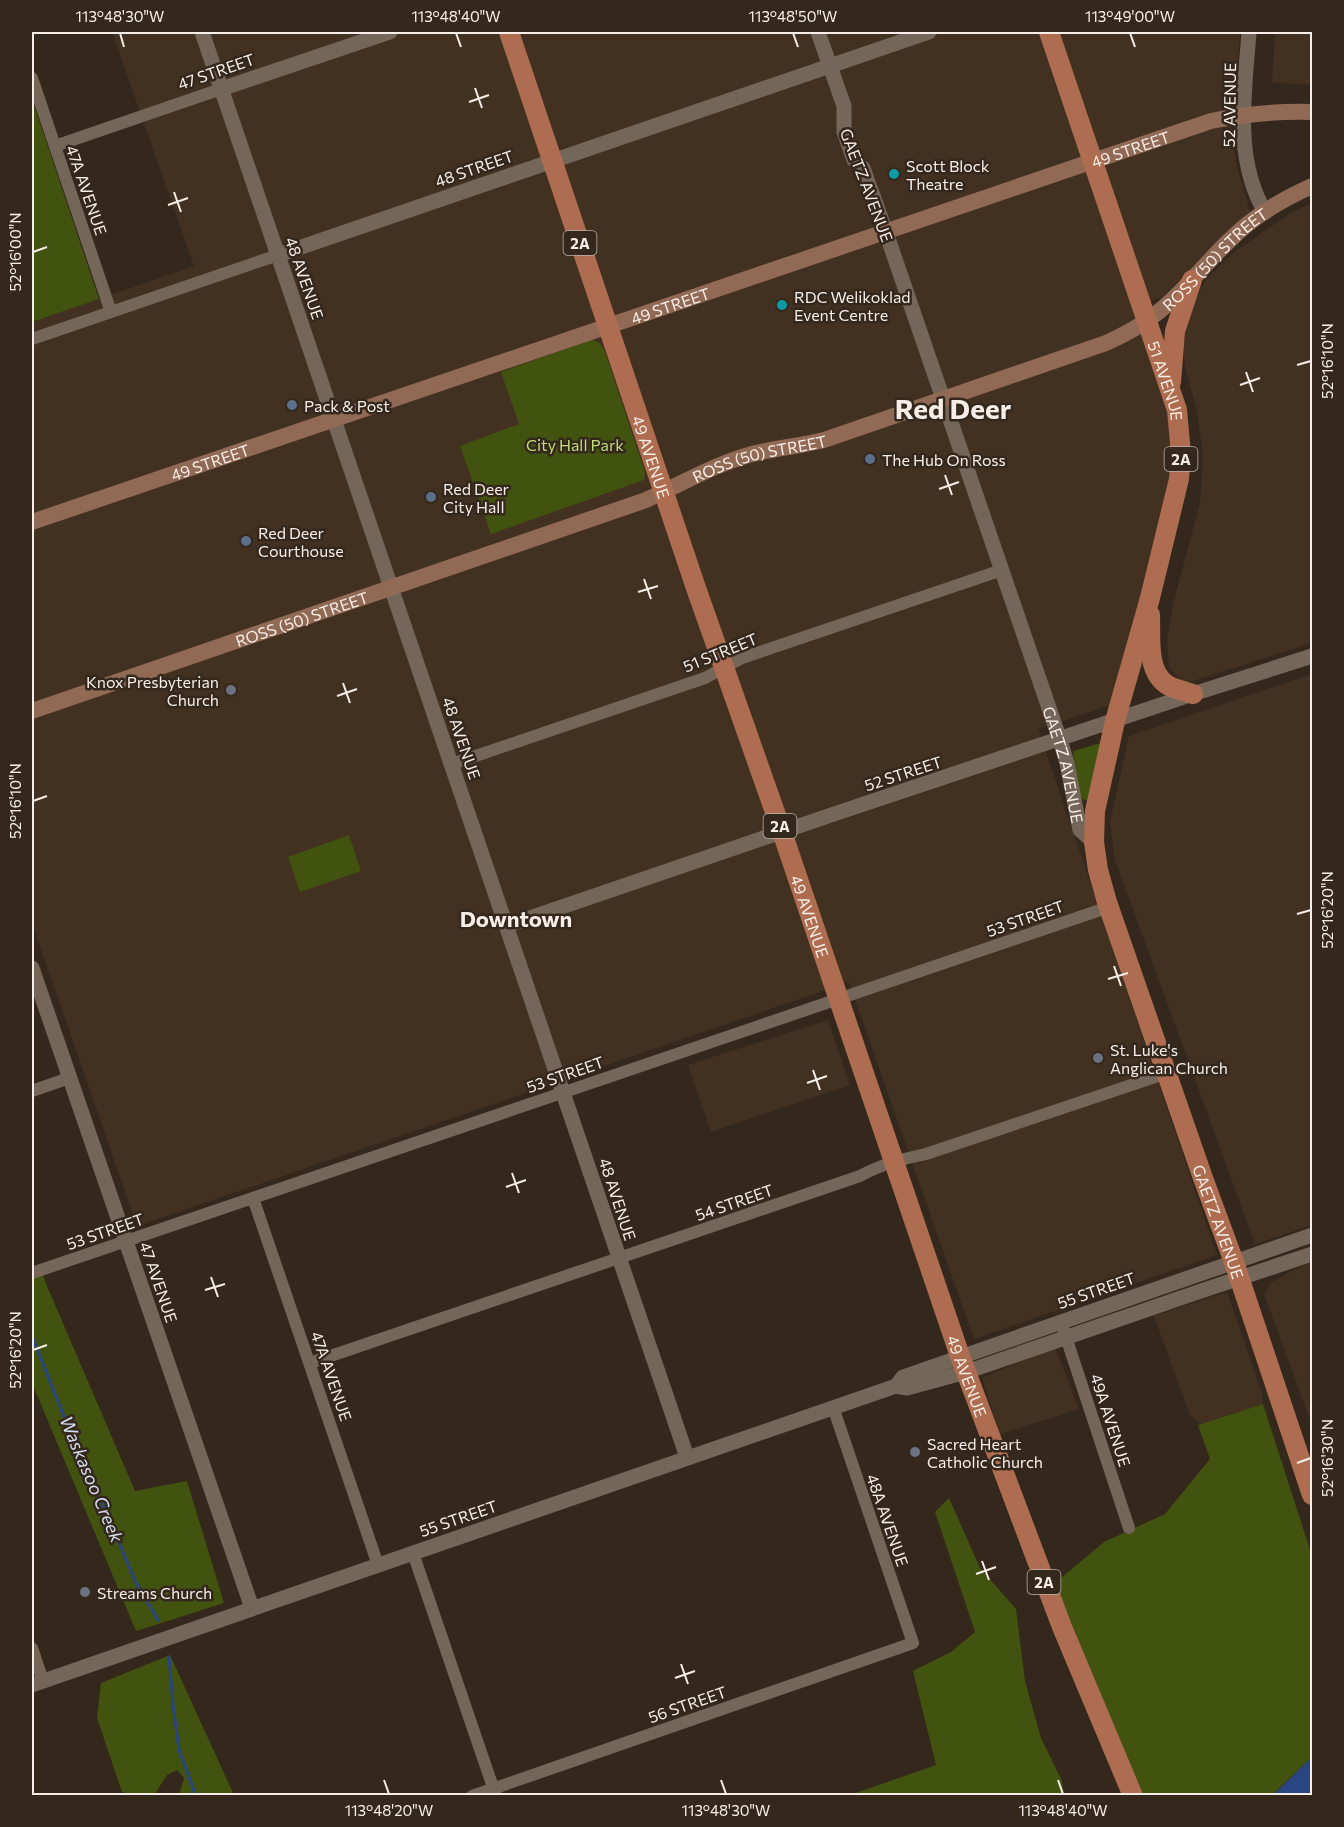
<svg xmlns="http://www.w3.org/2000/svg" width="1344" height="1827" viewBox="0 0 1344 1827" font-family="Commissioner,sans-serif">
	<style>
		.built { fill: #423121 }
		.green { fill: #41530e }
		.water { fill: #294582 }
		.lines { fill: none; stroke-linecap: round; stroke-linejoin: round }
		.stream { stroke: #294582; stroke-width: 3 }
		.minor { stroke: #74675a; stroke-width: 12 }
		.tertiary { stroke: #74675a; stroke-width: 15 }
		.secondary { stroke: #916a55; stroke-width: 16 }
		.primary { stroke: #ae6d50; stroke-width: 20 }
		.ticks { fill: none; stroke: #f6eee7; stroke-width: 2 }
		.culture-dot { fill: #0f9aa8; stroke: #34281d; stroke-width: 2 }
		.service-dot { fill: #5c6f8a; stroke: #34281d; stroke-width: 2 }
		.worship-dot { fill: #6b7280; stroke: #34281d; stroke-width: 2 }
		.labels { text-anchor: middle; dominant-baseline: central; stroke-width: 5; stroke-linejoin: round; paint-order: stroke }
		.shield { fill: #34281d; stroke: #bcb3aa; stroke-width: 1.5 }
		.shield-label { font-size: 15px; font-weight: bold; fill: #f6eee7 }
		.street-label { font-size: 16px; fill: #f6eee7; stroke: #34281d }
		.poi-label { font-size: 16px; fill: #f6eee7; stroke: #34281d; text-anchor: start }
		.park-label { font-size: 16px; fill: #bedf76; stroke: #34281d }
		.water-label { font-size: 18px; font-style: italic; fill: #d5dff2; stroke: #34281d }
		.district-label { font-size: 22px; font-weight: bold; fill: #f6eee7; stroke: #34281d }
		.town-label { font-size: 28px; font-weight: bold; fill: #f6eee7; stroke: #34281d }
		.neatline { fill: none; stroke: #f6eee7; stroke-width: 2 }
		.ticks-label { font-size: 15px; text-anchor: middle; fill: #f6eee7 }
	</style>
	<rect width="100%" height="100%" fill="#34281d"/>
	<g class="built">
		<polygon points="112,32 1240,32 1232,140 1238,171 1250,211 1163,296 1133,310 1169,411 1174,465 1114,704 1038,729 1217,1255 974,1339 849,982 137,1226 32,923 32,322 194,266"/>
		<polygon points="1275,32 1312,32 1312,85 1272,82"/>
		<polygon points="1312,203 1312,643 1183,684 1169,666 1167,640 1173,604 1200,503 1203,453 1196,407 1185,367 1182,340 1196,298 1206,280 1233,253 1291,213"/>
		<polygon points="1312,674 1312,1225 1255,1244 1115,860 1110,822 1129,736"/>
		<polygon points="828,1020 850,1085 711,1132 688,1065"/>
		<polygon points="1312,1262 1312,1425 1264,1294 1272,1282 1290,1272"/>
		<polygon points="1227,1292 1262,1393 1263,1404 1200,1424 1190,1415 1154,1316"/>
		<polygon points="1055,1347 1079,1409 1000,1434 982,1378"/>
	</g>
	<g class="green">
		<polygon points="32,99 99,299 32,322"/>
		<polygon points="592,339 599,343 604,349 645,472 644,480 491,534 460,446 519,424 501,372"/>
		<polygon points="1101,743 1089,793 1088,801 1080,798 1073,751"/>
		<polygon points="349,835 361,871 300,892 288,857"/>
		<polygon points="41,1270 47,1286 135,1491 187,1481 224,1603 136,1631 32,1383 32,1278"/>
		<polygon points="1263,1404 1312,1556 1312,1757 1272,1795 1141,1795 1054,1584 1104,1542 1165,1514 1210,1459 1198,1425"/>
		<polygon points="949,1498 980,1568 1016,1609 1025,1681 1041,1738 1062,1781 1064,1795 850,1795 936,1765 913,1671 951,1652 975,1632 935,1512"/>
		<polygon points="170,1655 234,1795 179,1795 184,1778 177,1770 167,1775 154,1795 133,1795 122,1792 97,1718 101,1683"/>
	</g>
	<polygon class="water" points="1312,1757 1312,1795 1273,1795"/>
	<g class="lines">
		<g class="stream">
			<polyline points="32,1336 72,1437 111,1523 135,1581 158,1620"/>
			<polyline points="169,1657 173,1704 179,1750 196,1796"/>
		</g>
		<g class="minor">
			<polyline points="32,78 111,312"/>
			<polyline points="55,146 221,89"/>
			<polyline points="32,339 278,255"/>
			<polyline points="452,764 705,678 742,658 1002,570"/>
			<polyline points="32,1091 69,1078"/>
			<polyline points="253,1198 378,1565"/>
			<polyline points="32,1273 1109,907"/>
			<polyline points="1061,1322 1129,1528"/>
			<path d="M310 1363 860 1176C882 1164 902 1159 926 1154L1167 1073"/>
			<polyline points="413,1553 496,1796"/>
			<polyline points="32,1648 43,1681"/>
			<polyline points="472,1796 913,1643 833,1407"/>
		</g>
		<g class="tertiary">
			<polyline points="202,32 687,1457"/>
			<path id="s1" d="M818 32 844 106V132L854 160 863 168 881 218 1060 740 1067 763 1080 830 1094 842"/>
			<path d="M1249 32C1245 91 1233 158 1265 212"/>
			<polyline points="221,89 390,32"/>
			<polyline points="278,255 929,32"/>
			<polyline points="506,926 840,812 1193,694 1312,656"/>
			<polyline points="32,968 252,1608"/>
			<polyline points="896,1386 903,1377 1312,1235"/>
			<polyline points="32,1685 896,1386 907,1388 966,1372 1198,1292 1312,1254"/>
		</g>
		<g class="secondary">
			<path id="s2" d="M32 522 1211 121C1245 114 1278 111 1312 112"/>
			<path id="s3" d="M32 711 646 500C681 484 715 464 752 454 776 448 800 446 824 440L1106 343C1124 335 1142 325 1157 313 1185 291 1206 262 1232 238 1255 215 1283 199 1312 186"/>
		</g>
		<g class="primary">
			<path id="s4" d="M509 32 696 588 782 832 960 1356 1062 1627 1133 1796"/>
			<path id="s5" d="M1049 32 1177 410 1181 454 1179 479 1150 598 1115 721 1095 811 1094 842 1098 870 1107 902 1203 1178 1234 1262 1312 1495"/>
			<polyline points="1171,382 1175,331 1192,280"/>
			<path d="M1150 615C1151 636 1146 670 1166 684 1173 689 1184 691 1193 694"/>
		</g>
	</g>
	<path class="ticks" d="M120 33 124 47M456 33 461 47M793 33 798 47M1130 33 1135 47M475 88 482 108M469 102 489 95M174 192 181 212M168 205 188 198M33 252 47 247M1297 365 1311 361M1246 372 1253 392M1240 385 1260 378M945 475 952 495M939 489 959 482M644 579 651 599M638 592 658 586M343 683 350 703M337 696 357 689M33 801 47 796M1297 914 1311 910M1114 966 1121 986M1108 979 1128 973M813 1070 820 1090M807 1083 827 1076M512 1173 519 1193M506 1187 526 1180M211 1277 218 1297M205 1290 225 1284M33 1350 47 1345M1297 1463 1311 1458M982 1561 989 1580M976 1574 996 1567M681 1664 688 1684M675 1678 695 1671M384 1780 389 1794M721 1780 726 1794M1058 1780 1063 1794"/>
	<g class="culture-dot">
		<circle cx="894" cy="174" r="6"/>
		<circle cx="782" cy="305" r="6"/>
	</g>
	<g class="service-dot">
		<circle cx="292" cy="405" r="6"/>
		<circle cx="870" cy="459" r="6"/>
		<circle cx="431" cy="497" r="6"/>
		<circle cx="246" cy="541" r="6"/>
	</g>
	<g class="worship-dot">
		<circle cx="231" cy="690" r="6"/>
		<circle cx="1098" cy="1058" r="6"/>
		<circle cx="915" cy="1452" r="6"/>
		<circle cx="85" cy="1592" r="6"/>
	</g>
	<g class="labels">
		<g class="shield">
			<rect x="563.5" y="231" width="33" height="24" rx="4.5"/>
			<rect x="1164.5" y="447" width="33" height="24" rx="4.5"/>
			<rect x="763.5" y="814" width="33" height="24" rx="4.5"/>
			<rect x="1027.5" y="1570" width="33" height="24" rx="4.5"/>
		</g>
		<g class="shield-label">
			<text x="580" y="243">2A</text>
			<text x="1181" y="459">2A</text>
			<text x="780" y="826">2A</text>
			<text x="1044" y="1582">2A</text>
		</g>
		<g class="street-label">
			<text transform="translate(216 71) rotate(-19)">47 STREET</text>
			<text transform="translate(1229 105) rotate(-89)">52 AVENUE</text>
			<text stroke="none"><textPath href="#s2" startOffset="1160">49 STREET</textPath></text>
			<text transform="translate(474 168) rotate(-19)">48 STREET</text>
			<text transform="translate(867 185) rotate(69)">GAETZ AVENUE</text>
			<text transform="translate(87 190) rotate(71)">47A AVENUE</text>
			<text stroke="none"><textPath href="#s3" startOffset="1275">ROSS (50) STREET</textPath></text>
			<text transform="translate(305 278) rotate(71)">48 AVENUE</text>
			<text stroke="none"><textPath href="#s2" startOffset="674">49 STREET</textPath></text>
			<text stroke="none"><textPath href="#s5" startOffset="368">51 AVENUE</textPath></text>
			<text stroke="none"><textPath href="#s4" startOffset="448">49 AVENUE</textPath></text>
			<text stroke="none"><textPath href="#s3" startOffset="771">ROSS (50) STREET</textPath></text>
			<text stroke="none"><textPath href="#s2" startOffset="188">49 STREET</textPath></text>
			<text stroke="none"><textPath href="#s3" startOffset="285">ROSS (50) STREET</textPath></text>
			<text transform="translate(720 652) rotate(-22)">51 STREET</text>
			<text transform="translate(462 738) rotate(71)">48 AVENUE</text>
			<text stroke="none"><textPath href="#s1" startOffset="776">GAETZ AVENUE</textPath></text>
			<text transform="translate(903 773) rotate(-18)">52 STREET</text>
			<text stroke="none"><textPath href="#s4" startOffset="934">49 AVENUE</textPath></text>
			<text transform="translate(1025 918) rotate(-19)">53 STREET</text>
			<text transform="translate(565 1074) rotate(-19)">53 STREET</text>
			<text transform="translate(618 1199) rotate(72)">48 AVENUE</text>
			<text transform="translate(734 1202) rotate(-19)">54 STREET</text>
			<text stroke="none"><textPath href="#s5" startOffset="1242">GAETZ AVENUE</textPath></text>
			<text transform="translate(105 1231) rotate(-19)">53 STREET</text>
			<text transform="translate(159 1282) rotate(71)">47 AVENUE</text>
			<text transform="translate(1096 1290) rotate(-19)">55 STREET</text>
			<text transform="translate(332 1376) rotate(71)">47A AVENUE</text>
			<text stroke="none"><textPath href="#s4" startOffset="1420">49 AVENUE</textPath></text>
			<text transform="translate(1111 1420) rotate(72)">49A AVENUE</text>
			<text transform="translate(458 1518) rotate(-19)">55 STREET</text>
			<text transform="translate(888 1520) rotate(71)">48A AVENUE</text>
			<text transform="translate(687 1704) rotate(-19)">56 STREET</text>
		</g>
		<g class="poi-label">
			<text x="906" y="165">Scott Block<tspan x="906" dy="18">Theatre</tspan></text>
			<text x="794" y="296">RDC Welikoklad<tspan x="794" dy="18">Event Centre</tspan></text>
			<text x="304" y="405">Pack &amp; Post</text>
			<text x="882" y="459">The Hub On Ross</text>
			<text x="443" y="488">Red Deer<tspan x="443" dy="18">City Hall</tspan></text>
			<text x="258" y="532">Red Deer<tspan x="258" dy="18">Courthouse</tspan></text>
			<text x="219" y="681" text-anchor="end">Knox Presbyterian<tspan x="219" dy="18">Church</tspan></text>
			<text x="1110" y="1049">St. Luke's<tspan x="1110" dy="18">Anglican Church</tspan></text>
			<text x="927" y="1443">Sacred Heart<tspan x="927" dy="18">Catholic Church</tspan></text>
			<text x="97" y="1592">Streams Church</text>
		</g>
		<g class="park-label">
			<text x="575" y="444">City Hall Park</text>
		</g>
		<g class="water-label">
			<text transform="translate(92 1479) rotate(67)">Waskasoo Creek</text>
		</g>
		<g class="district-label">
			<text x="516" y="918">Downtown</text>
		</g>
		<g class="town-label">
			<text x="953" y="408">Red Deer</text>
		</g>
	</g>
	<rect width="1344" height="1827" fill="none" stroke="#34281d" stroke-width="66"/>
	<rect x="33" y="33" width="1278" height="1761" class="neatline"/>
	<g class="ticks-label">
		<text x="120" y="22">113°48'30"W</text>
		<text x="456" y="22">113°48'40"W</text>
		<text x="793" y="22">113°48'50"W</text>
		<text x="1130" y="22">113°49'00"W</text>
		<text transform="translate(16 252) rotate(-90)" y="5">52°16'00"N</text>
		<text transform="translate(1328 361) rotate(-90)" y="5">52°16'10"N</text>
		<text transform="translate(16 801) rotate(-90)" y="5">52°16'10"N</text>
		<text transform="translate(1328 910) rotate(-90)" y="5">52°16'20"N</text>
		<text transform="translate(16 1350) rotate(-90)" y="5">52°16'20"N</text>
		<text transform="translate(1328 1458) rotate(-90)" y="5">52°16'30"N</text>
		<text x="389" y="1816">113°48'20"W</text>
		<text x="726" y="1816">113°48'30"W</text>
		<text x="1063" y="1816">113°48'40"W</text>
	</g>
</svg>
